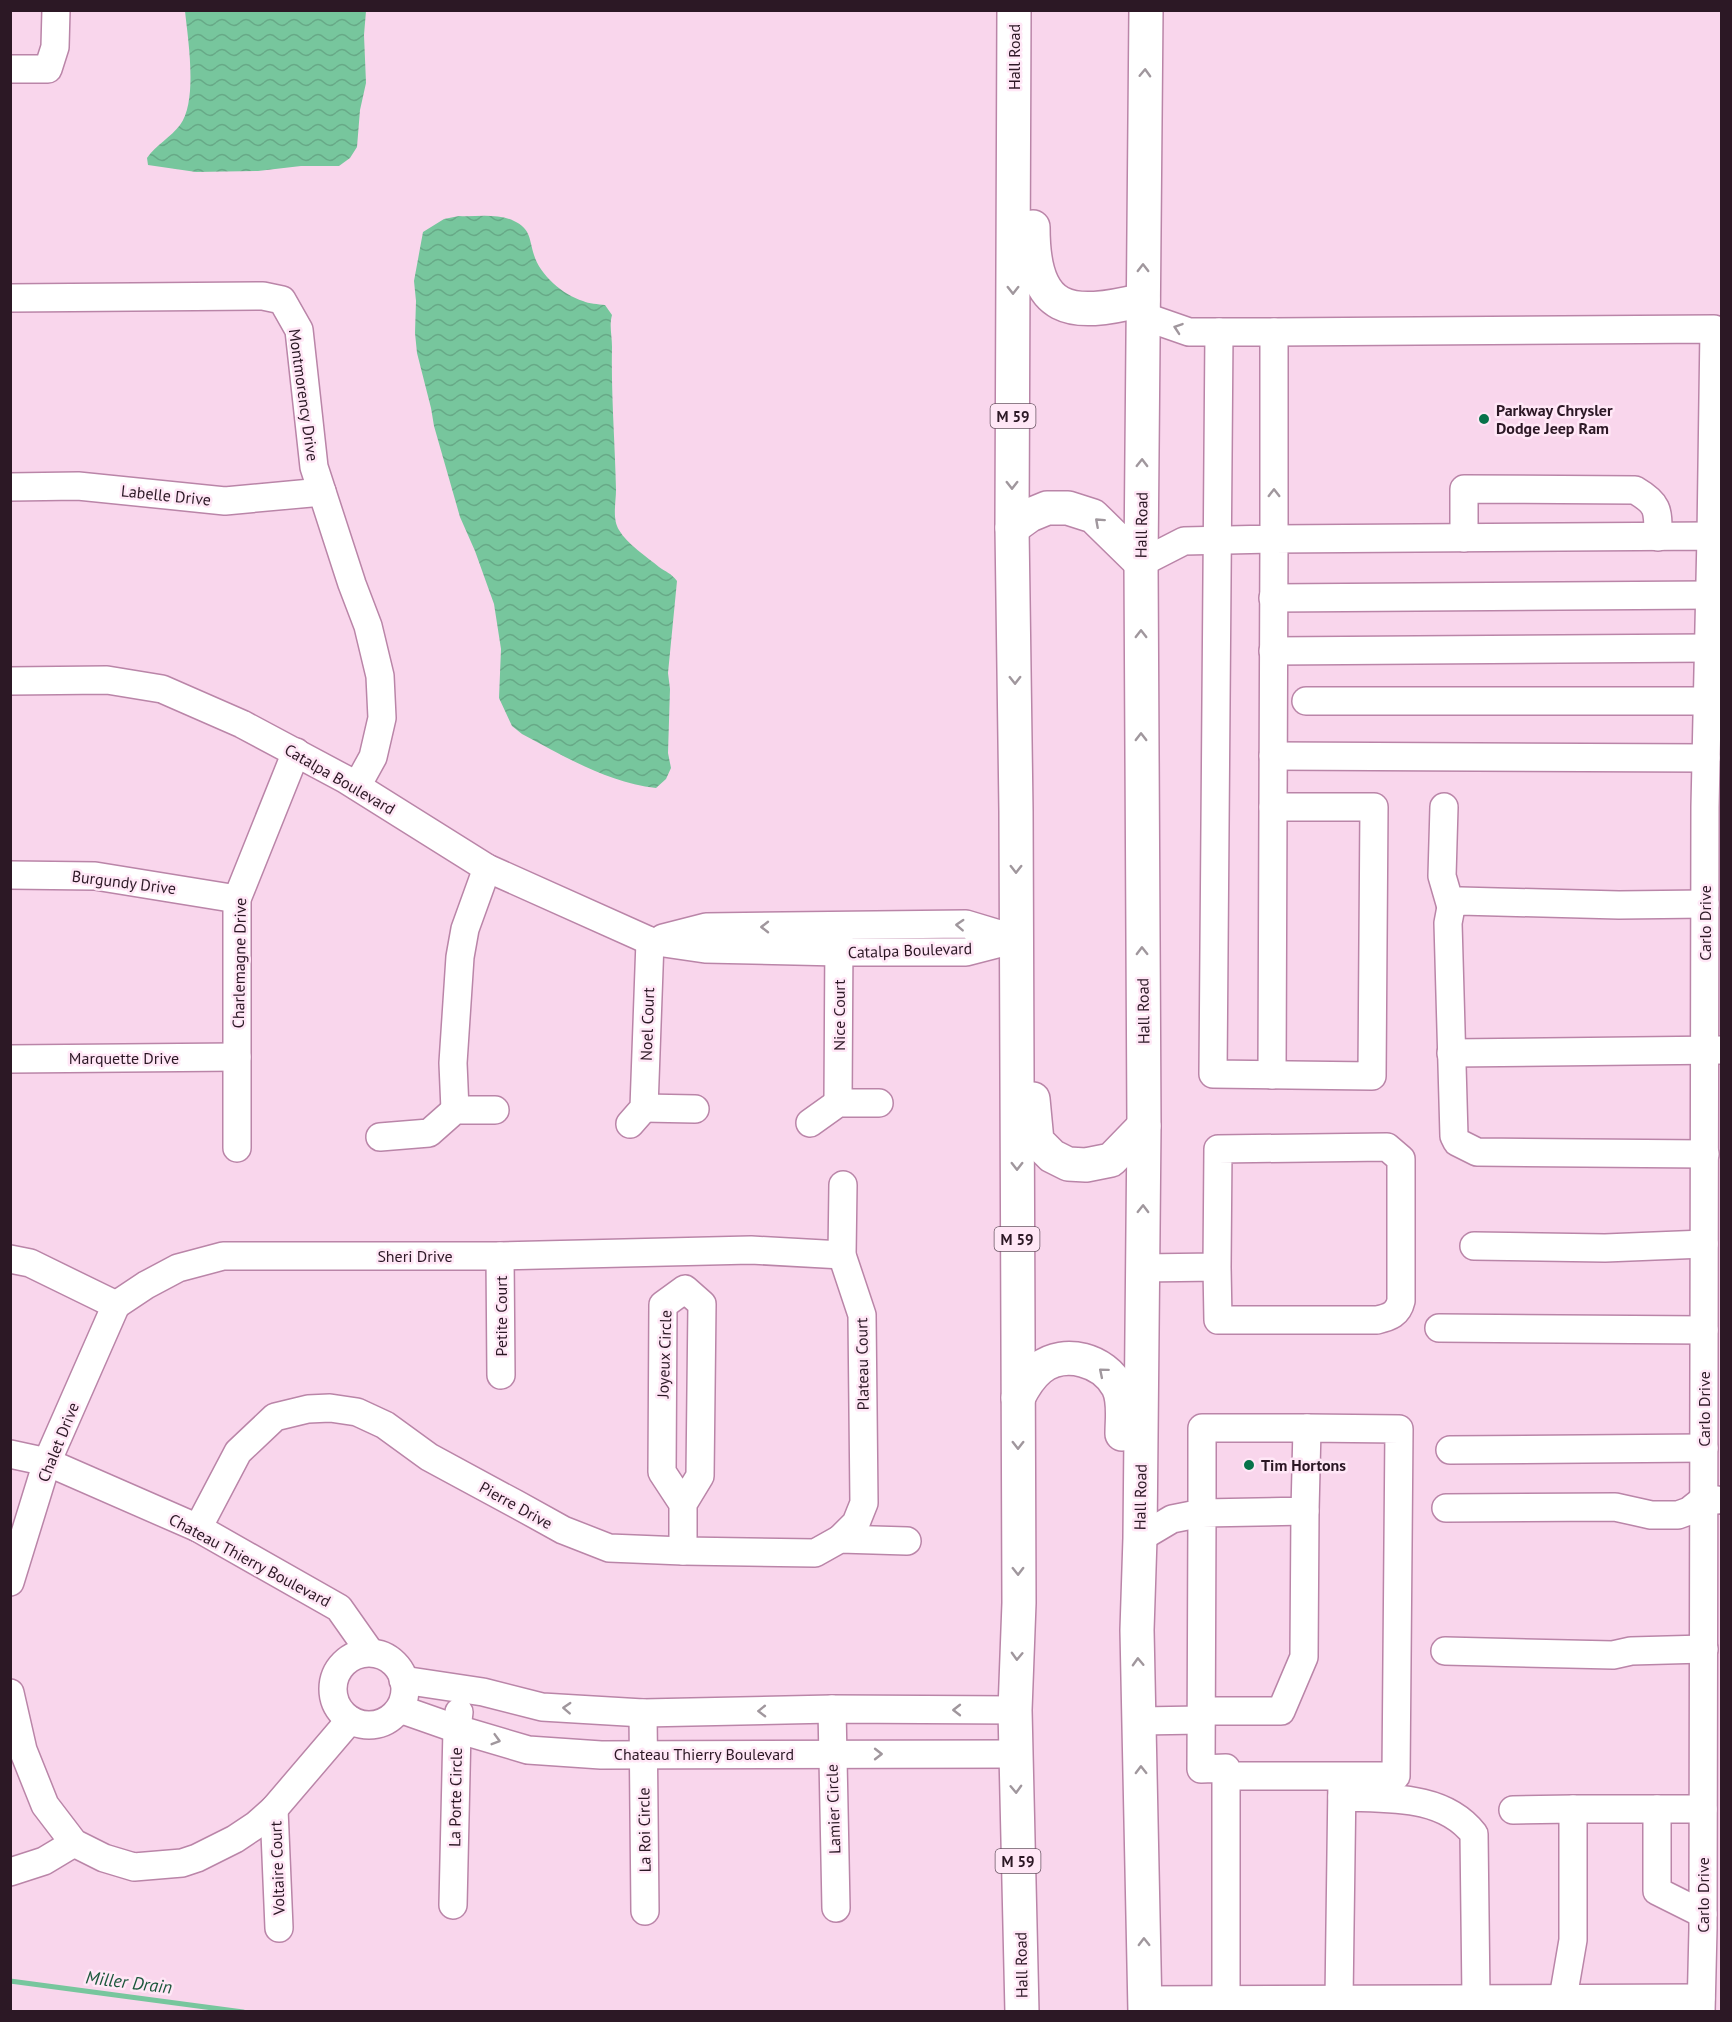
<svg xmlns="http://www.w3.org/2000/svg" width="1732" height="2022" viewBox="0 0 1732 2022" font-family="'PT Sans',sans-serif">
	<style>
		.water { fill: url(#water-waves) }
		.lines { fill: none; stroke-linecap: round; stroke-linejoin: round }
		.stream { stroke: #77c69d; stroke-width: 5 }
		.minor-casing { stroke: #ba85a8; stroke-width: 30 }
		.highway-casing { stroke: #ba85a8; stroke-width: 36 }
		.minor { stroke: #fff; stroke-width: 27 }
		.highway { stroke: #fff; stroke-width: 33 }
		.oneway { stroke: #a0979d }
		.poi-dot { fill: #08724a; stroke: #ffe7f6; stroke-width: 2 }
		.labels { text-anchor: middle; dominant-baseline: central; stroke-width: 5; stroke-linejoin: round; paint-order: stroke }
		.shield { fill: #ffe7f6; stroke: #6b5664; stroke-width: 1.5 }
		.shield-label { font-size: 15px; font-weight: bold; fill: #2c1825 }
		.street-label { font-size: 16px; fill: #2c1825; stroke: #ffe7f6 }
		.poi-label { font-size: 16px; font-weight: bold; fill: #2c1825; stroke: #ffe7f6; text-anchor: start }
		.water-label { font-size: 18px; font-style: italic; fill: #1b573b; stroke: #ffe7f6 }
	</style>
	<defs>
		<pattern id="water-waves" width="16" height="10" patternUnits="userSpaceOnUse" patternTransform="scale(1.5)"><rect width="16" height="10" fill="#77c69d"/><path d="M0 5q4-4 8 0t8 0" fill="none" stroke="#67a987"/></pattern>
	</defs>
	<rect width="100%" height="100%" fill="#f9d6ec"/>
	<g class="water">
		<path d="M185 11H366L364 35 366 83 360 110 357 147 350 158 339 166H301L258 171 196 172 148 165 147 158C156 145 171 137 180 125 198 101 188 40 185 11Z"/>
		<path d="M459 216C476 217 498 213 514 221 531 229 529 239 534 255 540 275 563 295 583 301 589 304 598 304 605 305L612 315C609 326 612 335 612 347 611 395 615 442 616 490 616 502 612 519 619 530 627 544 647 557 659 567 666 572 671 573 677 581L668 673 670 689 668 753 671 768 666 779 656 788C606 782 566 757 522 734L512 726 499 698 501 649 494 604 475 551 460 517 434 426 431 408 417 353 415 333 416 301 414 281 423 232 444 219Z"/>
	</g>
	<g class="lines">
		<polyline class="stream" points="10,1981 243,2012"/>
		<g class="minor-casing">
			<g id="minor">
				<polyline points="10,69 48,69 55,47 56,10"/>
				<polyline points="10,298 263,296 282,300 299,330 314,467 352,584 368,626 380,676 382,718 373,757 357,786"/>
				<polyline points="1219,332 1213,1074 1372,1076 1374,807 1273,807"/>
				<polyline points="1274,332 1714,329 1711,536 1722,536"/>
				<polyline points="10,487 78,486 225,501 322,492"/>
				<path d="M1464 538V489L1635 490C1659 504 1658 510 1658 537"/>
				<polyline points="1141,563 1184,541 1274,539 1274,332 1189,332 1143,316"/>
				<polyline points="1273,598 1710,595"/>
				<polyline points="1273,651 1709,648"/>
				<polyline points="10,681 107,680 162,689 242,724 345,779 487,868 650,941 705,949 839,952 966,952 1016,939"/>
				<polyline points="1306,701 1707,701"/>
				<polyline points="1273,756 1706,758"/>
				<polyline points="1444,807 1442,876 1451,907"/>
				<polyline points="10,875 95,876 237,899"/>
				<polyline points="663,938 706,927 966,924 1016,939"/>
				<polyline points="1451,1053 1722,1050"/>
				<polyline points="10,1059 237,1057"/>
				<polyline points="1272,1075 1274,539 1711,536 1705,807 1703,1929 1701,2012"/>
				<polyline points="838,1103 839,936"/>
				<polyline points="644,1108 695,1109"/>
				<polyline points="455,1110 453,1063 460,957 465,929 487,868"/>
				<polyline points="810,1123 838,1103 879,1103"/>
				<polyline points="630,1124 644,1108 650,941"/>
				<polyline points="380,1137 429,1133 455,1110 495,1110"/>
				<polyline points="237,1148 237,899 296,752"/>
				<polyline points="1705,1154 1477,1152 1457,1142 1454,1136 1448,923 1451,907 1460,901 1619,905 1705,904"/>
				<polyline points="1474,1246 1605,1248 1704,1244"/>
				<polyline points="500,1256 501,1375"/>
				<polyline points="10,1259 30,1263 116,1305"/>
				<path d="M1142 1268 1217 1267 1218 1149 1387 1147 1401 1159V1301C1398 1314 1390 1317 1377 1320H1218L1217 1267"/>
				<polyline points="116,1305 146,1285 178,1268 223,1256 500,1256 751,1250 842,1255"/>
				<polyline points="1439,1328 1704,1330"/>
				<polyline points="1450,1450 1704,1448"/>
				<polyline points="10,1454 47,1462 198,1528 339,1608 370,1652"/>
				<polyline points="1446,1508 1615,1507 1651,1515 1678,1515 1689,1511 1704,1499 1717,1500"/>
				<polyline points="198,1528 238,1452 275,1417 308,1409 330,1408 357,1412 385,1425 429,1457 516,1504 563,1530 609,1548 683,1551 815,1553 840,1539 907,1541"/>
				<polyline points="1140,1538 1172,1519 1202,1513 1202,1428 1307,1428"/>
				<polyline points="840,1539 856,1523 864,1503 862,1315 842,1255 843,1185"/>
				<polyline points="683,1551 683,1504 700,1476 702,1304 685,1289 663,1305 662,1472 683,1504"/>
				<polyline points="10,1582 47,1462 116,1305"/>
				<polyline points="1445,1651 1613,1655 1631,1651 1704,1649"/>
				<circle cx="369" cy="1689" r="36"/>
				<polyline points="403,1680 483,1692 542,1707 643,1713 832,1709 1015,1710"/>
				<polyline points="10,1693 23,1750 45,1805 74,1843 104,1858 134,1867 182,1863 197,1858 235,1839 256,1825 274,1809 350,1720"/>
				<polyline points="400,1709 457,1729 528,1750 601,1755 1015,1754"/>
				<polyline points="832,1709 836,1908"/>
				<polyline points="1201,1711 1281,1711 1304,1657 1305,1511"/>
				<polyline points="643,1713 645,1911"/>
				<polyline points="1140,1721 1201,1720"/>
				<path d="M1342 1797C1387 1799 1443 1794 1474 1834L1476 1998"/>
				<polyline points="274,1809 279,1928"/>
				<polyline points="1573,1809 1703,1809"/>
				<polyline points="1657,1809 1657,1891 1703,1914"/>
				<polyline points="1513,1810 1573,1809 1573,1940 1563,1998"/>
				<polyline points="10,1872 44,1861 74,1843"/>
				<polyline points="453,1905 457,1729 459,1712"/>
				<polyline points="1226,1999 1226,1768 1201,1769 1202,1513 1305,1511 1307,1428 1399,1429 1396,1776 1226,1776"/>
				<polyline points="1339,1999 1342,1781"/>
				<polyline points="1145,2000 1701,1998"/>
			</g>
		</g>
		<g class="highway-casing">
			<g id="highway">
				<polyline points="1014,10 1012,528 1016,811 1019,1603 1015,1710 1022,2012"/>
				<path d="M1033 227C1033 314 1069 318 1143 300"/>
				<polyline points="1012,528 1030,515 1047,508 1068,508 1093,516 1141,563"/>
				<polyline points="1033,1099 1037,1141 1052,1156 1068,1164 1086,1165 1111,1160 1144,1126"/>
				<path d="M1018 1398C1024 1386 1030 1376 1040 1368 1065 1349 1104 1360 1118 1387 1125 1401 1122 1418 1122 1434"/>
				<polyline points="1145,2012 1137,1630 1140,1538 1144,1126 1141,563 1146,10"/>
			</g>
		</g>
		<use href="#minor" class="minor"/>
		<use href="#highway" class="highway"/>
	</g>
	<defs><path id="oneway-chevron" d="M-2-3.5L2.5 0L-2 3.5" fill="none" stroke-width="1.6" stroke-linecap="round" stroke-linejoin="round" transform="scale(1.5)"/></defs>
	<g class="oneway">
		<use href="#oneway-chevron" transform="translate(1145 73) rotate(-88)"/>
		<use href="#oneway-chevron" transform="translate(1143 268) rotate(-90)"/>
		<use href="#oneway-chevron" transform="translate(1013 290) rotate(90)"/>
		<use href="#oneway-chevron" transform="translate(1178 328) rotate(-161)"/>
		<use href="#oneway-chevron" transform="translate(1142 463) rotate(-89)"/>
		<use href="#oneway-chevron" transform="translate(1012 485) rotate(90)"/>
		<use href="#oneway-chevron" transform="translate(1274 493) rotate(-90)"/>
		<use href="#oneway-chevron" transform="translate(1099 522) rotate(-138)"/>
		<use href="#oneway-chevron" transform="translate(1141 634) rotate(-90)"/>
		<use href="#oneway-chevron" transform="translate(1015 680) rotate(89)"/>
		<use href="#oneway-chevron" transform="translate(1141 737) rotate(-90)"/>
		<use href="#oneway-chevron" transform="translate(1016 869) rotate(90)"/>
		<use href="#oneway-chevron" transform="translate(960 925) rotate(-177)"/>
		<use href="#oneway-chevron" transform="translate(765 927) rotate(180)"/>
		<use href="#oneway-chevron" transform="translate(1142 951) rotate(-91)"/>
		<use href="#oneway-chevron" transform="translate(1017 1166) rotate(90)"/>
		<use href="#oneway-chevron" transform="translate(1143 1209) rotate(-89)"/>
		<use href="#oneway-chevron" transform="translate(1103 1372) rotate(-140)"/>
		<use href="#oneway-chevron" transform="translate(1018 1445) rotate(90)"/>
		<use href="#oneway-chevron" transform="translate(1018 1571) rotate(89)"/>
		<use href="#oneway-chevron" transform="translate(1017 1656) rotate(92)"/>
		<use href="#oneway-chevron" transform="translate(1138 1662) rotate(-92)"/>
		<use href="#oneway-chevron" transform="translate(567 1708) rotate(-177)"/>
		<use href="#oneway-chevron" transform="translate(957 1710) rotate(-180)"/>
		<use href="#oneway-chevron" transform="translate(762 1711) rotate(179)"/>
		<use href="#oneway-chevron" transform="translate(496 1740) rotate(16)"/>
		<use href="#oneway-chevron" transform="translate(878 1754)"/>
		<use href="#oneway-chevron" transform="translate(1141 1770) rotate(-91)"/>
		<use href="#oneway-chevron" transform="translate(1016 1789) rotate(88)"/>
		<use href="#oneway-chevron" transform="translate(1144 1942) rotate(-91)"/>
	</g>
	<g class="poi-dot">
		<circle cx="1484" cy="419" r="6"/>
		<circle cx="1249" cy="1465" r="6"/>
	</g>
	<g class="labels">
		<g class="shield">
			<rect x="990.5" y="404" width="45" height="24" rx="4.5"/>
			<rect x="994.5" y="1227" width="45" height="24" rx="4.5"/>
			<rect x="995.5" y="1849" width="45" height="24" rx="4.5"/>
		</g>
		<g class="shield-label">
			<text x="1013" y="416">M 59</text>
			<text x="1017" y="1239">M 59</text>
			<text x="1018" y="1861">M 59</text>
		</g>
		<g class="street-label">
			<text transform="translate(1014 57) rotate(-90)">Hall Road</text>
			<text transform="translate(304 395) rotate(82)">Montmorency Drive</text>
			<text transform="translate(166 495) rotate(6)">Labelle Drive</text>
			<text transform="translate(1141 525) rotate(-89)">Hall Road</text>
			<text transform="translate(340 779) rotate(30)">Catalpa Boulevard</text>
			<text transform="translate(124 882) rotate(7)">Burgundy Drive</text>
			<text transform="translate(1705 923) rotate(-90)">Carlo Drive</text>
			<text transform="translate(910 950) rotate(-2)">Catalpa Boulevard</text>
			<text transform="translate(239 963) rotate(-89)">Charlemagne Drive</text>
			<text transform="translate(1143 1011) rotate(-91)">Hall Road</text>
			<text transform="translate(839 1015) rotate(-90)">Nice Court</text>
			<text transform="translate(647 1024) rotate(-88)">Noel Court</text>
			<text x="124" y="1058">Marquette Drive</text>
			<text x="415" y="1256">Sheri Drive</text>
			<text transform="translate(501 1316) rotate(-90)">Petite Court</text>
			<text transform="translate(664 1354) rotate(-88)">Joyeux Circle</text>
			<text transform="translate(862 1364) rotate(-91)">Plateau Court</text>
			<text transform="translate(1704 1409) rotate(-90)">Carlo Drive</text>
			<text transform="translate(58 1442) rotate(-68)">Chalet Drive</text>
			<text transform="translate(1140 1497) rotate(-89)">Hall Road</text>
			<text transform="translate(516 1505) rotate(29)">Pierre Drive</text>
			<text transform="translate(250 1560) rotate(28)">Chateau Thierry Boulevard</text>
			<text x="704" y="1754">Chateau Thierry Boulevard</text>
			<text transform="translate(455 1797) rotate(-89)">La Porte Circle</text>
			<text transform="translate(833 1809) rotate(-92)">Lamier Circle</text>
			<text transform="translate(644 1830) rotate(-91)">La Roi Circle</text>
			<text transform="translate(277 1868) rotate(-92)">Voltaire Court</text>
			<text transform="translate(1703 1895) rotate(-90)">Carlo Drive</text>
			<text transform="translate(1021 1965) rotate(-91)">Hall Road</text>
		</g>
		<g class="poi-label">
			<text x="1496" y="410">Parkway Chrysler<tspan x="1496" dy="18">Dodge Jeep Ram</tspan></text>
			<text x="1261" y="1465">Tim Hortons</text>
		</g>
		<g class="water-label">
			<text transform="translate(129 1982) rotate(7)">Miller Drain</text>
		</g>
	</g>
	<rect width="1732" height="2022" fill="none" stroke="#2c1825" stroke-width="24"/>
</svg>
